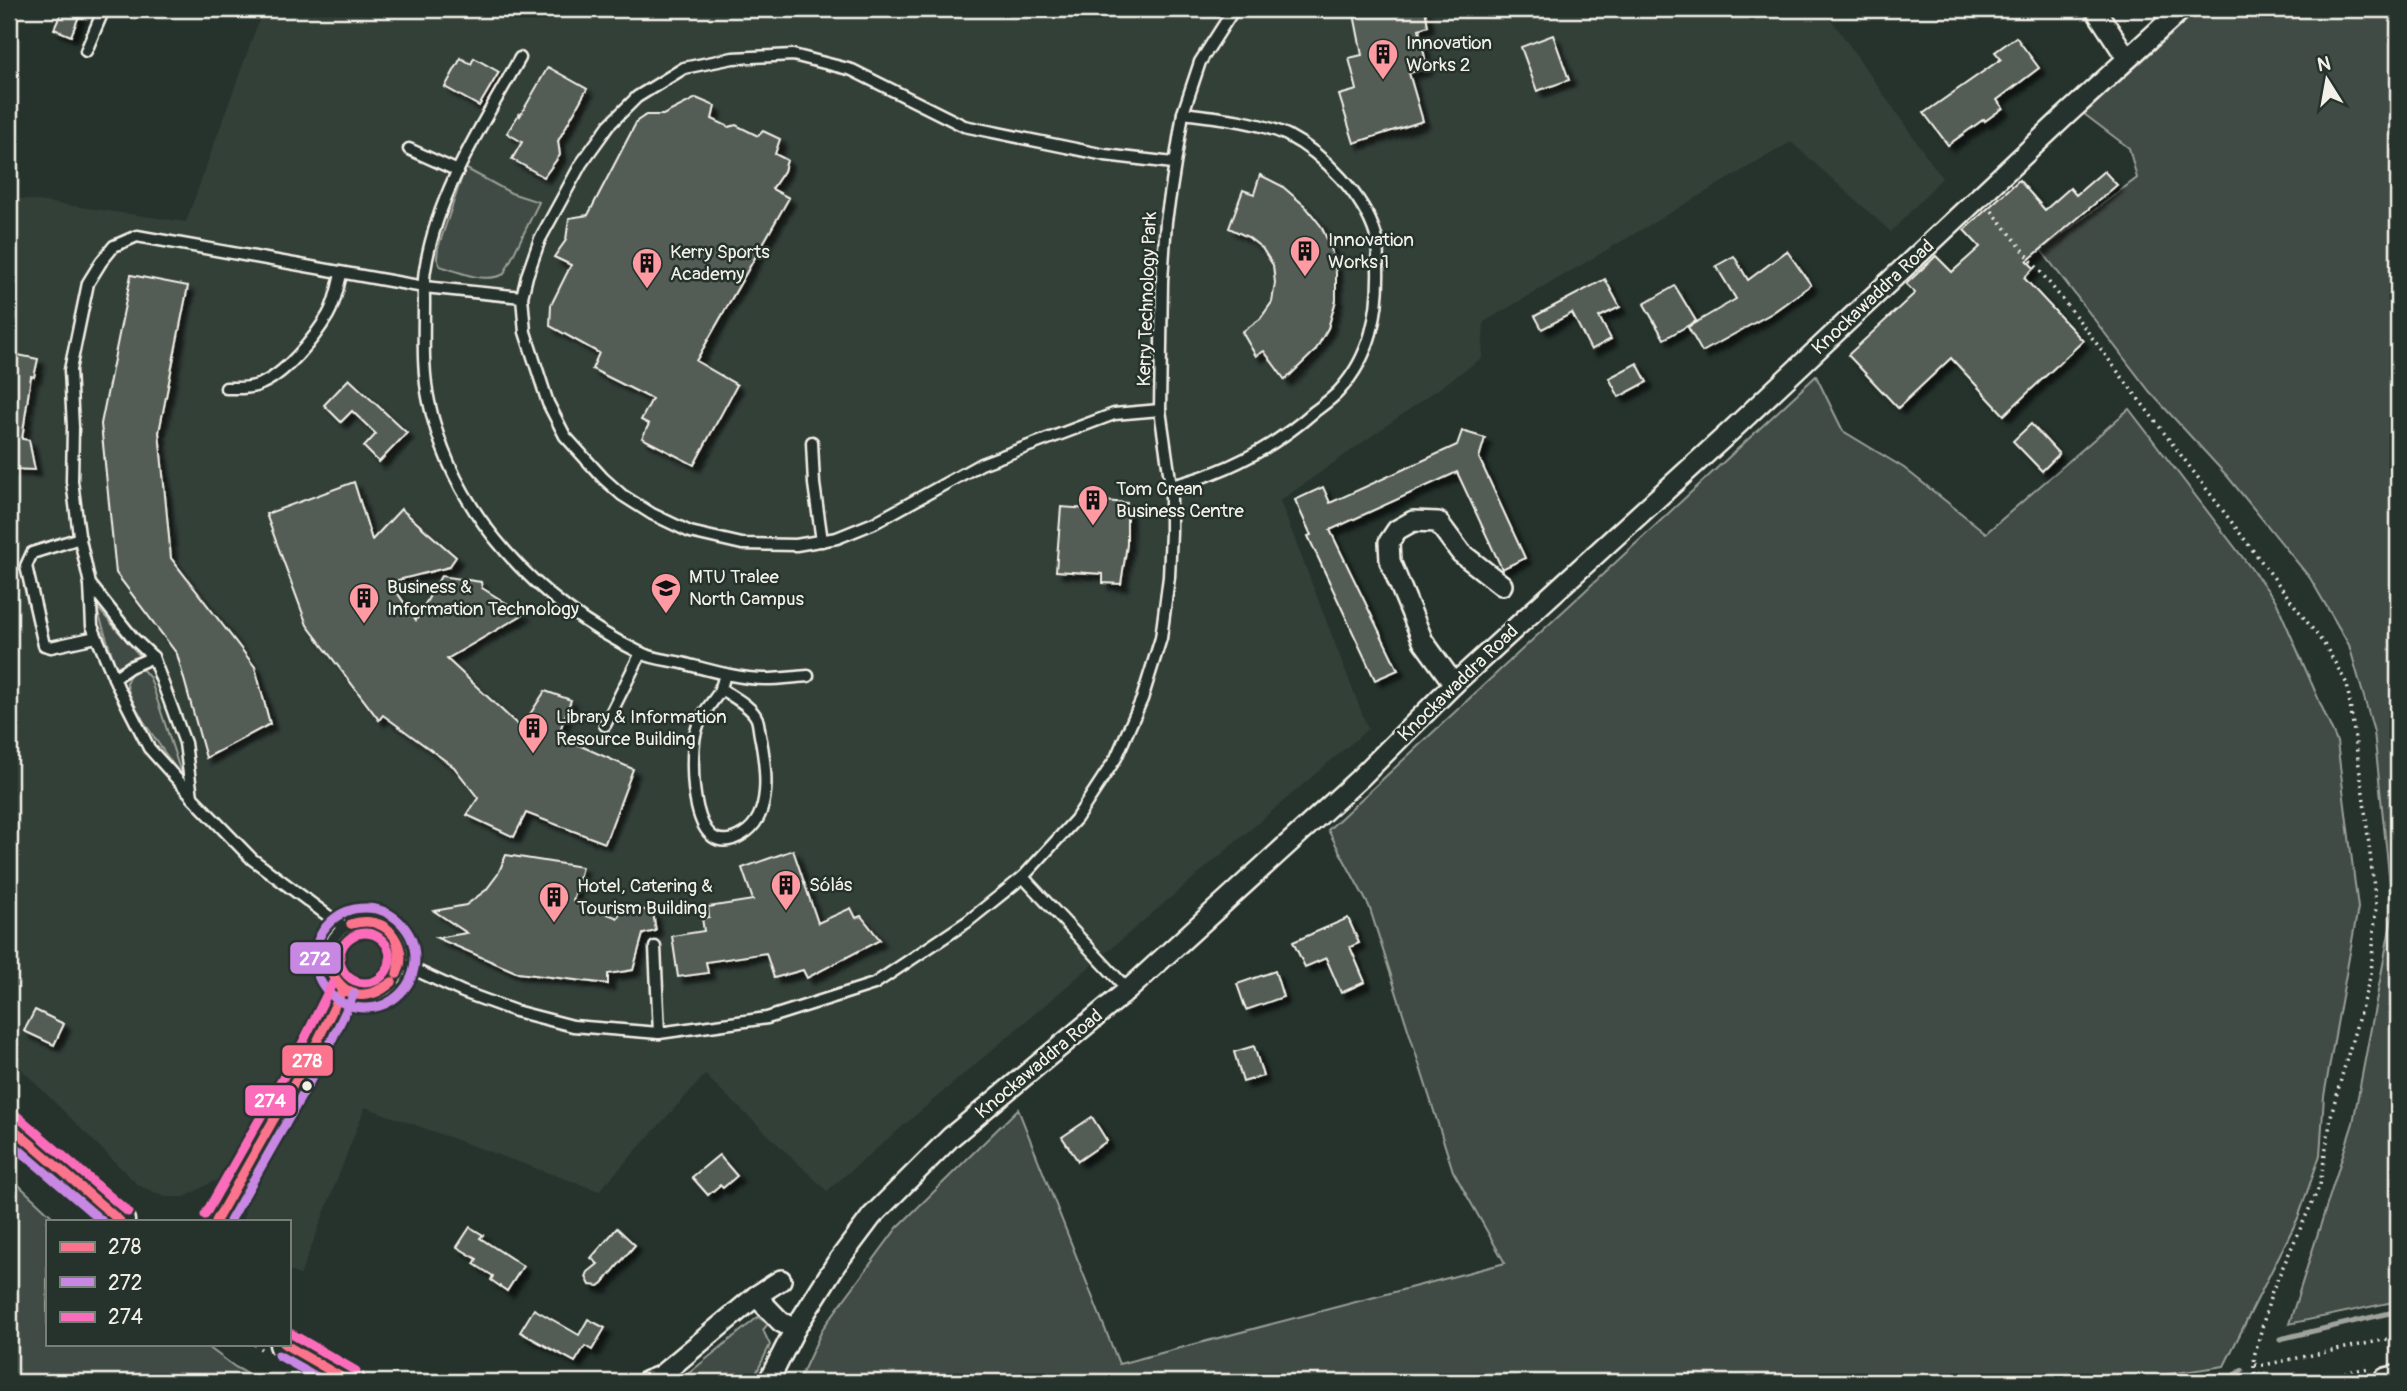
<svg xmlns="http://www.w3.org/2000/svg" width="2407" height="1391" viewBox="0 0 2407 1391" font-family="Pangolin,sans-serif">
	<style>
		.built { fill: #333f39 }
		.green { fill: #414b45; stroke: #9a9e96; stroke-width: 2 }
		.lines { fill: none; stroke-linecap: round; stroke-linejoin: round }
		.stream { stroke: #9fa39b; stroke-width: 5 }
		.building { fill: #525c55; stroke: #f4f1e8; stroke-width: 2; filter: url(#shadow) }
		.lane-casing { stroke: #f4f1e8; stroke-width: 15 }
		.street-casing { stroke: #f4f1e8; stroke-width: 24 }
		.secondary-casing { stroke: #f4f1e8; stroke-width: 33 }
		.path { stroke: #f4f1e8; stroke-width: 3.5; stroke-dasharray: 2 5; stroke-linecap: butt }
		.lane { stroke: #26332d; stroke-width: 10 }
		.street { stroke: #26332d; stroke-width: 19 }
		.secondary { stroke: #26332d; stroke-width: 28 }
		.bus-1-casing { stroke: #26332d; stroke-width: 14 }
		.bus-2-casing { stroke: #26332d; stroke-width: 14 }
		.bus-3-casing { stroke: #26332d; stroke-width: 14 }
		.bus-1 { stroke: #fc738d; stroke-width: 9 }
		.bus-2 { stroke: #c787e3; stroke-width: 9 }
		.bus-3 { stroke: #fb6dba; stroke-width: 9 }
		.bus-dot { fill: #f4f1e8; stroke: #26332d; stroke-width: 2.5 }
		.labels { text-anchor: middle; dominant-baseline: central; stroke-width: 5; stroke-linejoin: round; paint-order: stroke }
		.poi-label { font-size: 19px; fill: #f4f1e8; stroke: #26332d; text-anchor: start }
		.street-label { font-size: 19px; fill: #f4f1e8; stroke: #26332d }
		.line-badge { stroke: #26332d; stroke-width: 2.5 }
		.badge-label { font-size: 19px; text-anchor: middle; font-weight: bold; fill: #fff }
	</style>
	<defs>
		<filter id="shadow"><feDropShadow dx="6" dy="6" stdDeviation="2" flood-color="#0009"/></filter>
	</defs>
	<rect width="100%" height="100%" fill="#26332d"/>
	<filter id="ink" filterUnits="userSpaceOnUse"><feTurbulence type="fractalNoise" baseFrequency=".0143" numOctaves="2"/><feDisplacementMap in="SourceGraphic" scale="14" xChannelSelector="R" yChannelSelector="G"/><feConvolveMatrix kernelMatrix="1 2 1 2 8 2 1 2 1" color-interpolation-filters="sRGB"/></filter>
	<g filter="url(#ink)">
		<polygon class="built" points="263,9 1824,9 1942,178 1891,232 1791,142 1484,322 1482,358 1280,501 1368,729 827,1191 705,1075 599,1191 365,1107 300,1276 289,1270 289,1221 244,1221 245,1204 214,1181 185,1197 165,1197 138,1185 9,1057 9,197 186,222"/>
		<g class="green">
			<polygon points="2199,9 2398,9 2398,1301 2289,1324 2353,1123 2393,912 2374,732 2349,645 2310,578 2228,477 2150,392 2041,250 2137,178 2129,148 2084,114"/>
			<path d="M465 168 511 193 539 202 504 274C484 284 460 272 440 266L437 258 438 248Z"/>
			<polygon points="1816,376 1843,431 1904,468 1986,533 2129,409 2276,601 2337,742 2358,908 2324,1096 2320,1155 2298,1218 2224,1366 2115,1382 798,1382 823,1328 897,1228 1018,1109 1119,1364 1505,1263 1453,1171 1369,906 1328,830"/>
			<polygon points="96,606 141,657 116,667"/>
			<path d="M137 670H143L150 678 183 779C171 761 126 702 127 682 128 675 132 672 137 670Z"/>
			<polygon points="9,1176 57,1221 47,1221 47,1344 204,1344 235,1367 264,1382 9,1382"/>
			<polygon points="758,1317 768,1324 763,1330 770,1345 752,1382 673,1382 683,1378"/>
		</g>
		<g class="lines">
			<g class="stream">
				<polyline points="2280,1339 2398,1311"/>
				<polyline points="2210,1382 2227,1380 2242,1370"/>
			</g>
		</g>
		<g class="building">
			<polygon points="63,9 80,14 71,36 54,29"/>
			<polygon points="1353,9 1425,9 1428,26 1419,29 1427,68 1409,73 1423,121 1354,143 1339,95 1357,90 1349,58 1362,55"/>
			<polygon points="1553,35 1569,80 1537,91 1521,47"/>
			<polygon points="2016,37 2039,68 1997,100 2003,108 1985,121 1984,119 1948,145 1924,113 2001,59 1995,52"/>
			<polygon points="461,58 471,64 474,58 499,72 479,106 445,87"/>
			<polygon points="548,67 587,89 558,141 560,155 544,177 512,159 522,142 507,133 519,114 520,116"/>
			<polygon points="696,98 715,106 712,119 729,127 736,125 758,136 763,131 780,139 775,154 787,160 784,171 772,189 789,198 696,361 737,385 694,465 642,438 649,424 641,420 652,399 592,369 599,353 550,326 551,305 571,265 554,257 566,240 569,218 588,215 637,121 646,115 663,115"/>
			<polygon points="2104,171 2117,185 2027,261 2034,268 2024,278 2083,341 2004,415 1951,358 1898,408 1848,355 1915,293 1906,284 1936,256 1952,272 1980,247 1964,230 2019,180 2045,210 2070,188 2076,195"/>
			<polygon points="1260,175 1282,186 1305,206 1321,226 1331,248 1336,273 1336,300 1328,328 1315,351 1285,380 1264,351 1256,356 1242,332 1260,319 1272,302 1275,283 1273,265 1262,248 1248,237 1229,228 1243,190 1254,194"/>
			<polygon points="1787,251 1811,285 1772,313 1702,352 1688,327 1736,299 1716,266 1734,256 1748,280"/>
			<polygon points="131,275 188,286 159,432 171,558 255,667 270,724 206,758 177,654 116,573 101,424"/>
			<polygon points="1605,279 1620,307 1599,317 1611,339 1591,350 1572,313 1542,329 1535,316"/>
			<polygon points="1675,286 1696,321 1664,339 1644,304"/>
			<polygon points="18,355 38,359 34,377 31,376 22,439 29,440 35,470 9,469 9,386 12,386"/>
			<polygon points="1637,363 1647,382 1619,397 1609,378"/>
			<polygon points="349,379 407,433 379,462 364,447 376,434 352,411 341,422 324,405"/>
			<polygon points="2031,424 2059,454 2042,471 2013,441"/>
			<polygon points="1462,431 1485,438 1479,458 1525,558 1502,569 1457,472 1330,530 1398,670 1375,680 1308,536 1311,535 1295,500 1323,487 1330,503 1457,445"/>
			<polygon points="354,482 372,540 401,509 456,557 449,567 390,582 416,620 441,576 481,582 482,588 524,614 447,659 521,728 545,691 571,700 558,736 633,769 605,843 526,813 514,837 467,815 478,798 454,767 383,715 379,720 307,625 266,514"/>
			<polygon points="1104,501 1127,503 1127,544 1121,584 1103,583 1103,574 1056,571 1061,507 1103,510"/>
			<polygon points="793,850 818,923 851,908 856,918 861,916 880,940 807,978 803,970 774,978 766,953 706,962 708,973 678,977 672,936 704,931 702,918 709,917 708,907 753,900 742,868"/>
			<polygon points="506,855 582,867 573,901 618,918 623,905 653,912 656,931 643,934 633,970 608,974 608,984 518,973 437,938 467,933 434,911 466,905 486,890 498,874"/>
			<polygon points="1348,918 1359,943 1350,947 1365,982 1341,993 1326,958 1305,967 1293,942"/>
			<polygon points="1275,971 1283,997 1246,1010 1237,984"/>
			<polygon points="35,1010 64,1024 54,1045 24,1031"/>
			<polygon points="1254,1046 1263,1076 1243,1082 1234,1052"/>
			<polygon points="1092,1117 1107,1141 1078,1161 1062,1137"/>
			<polygon points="719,1155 737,1176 723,1188 720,1185 708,1195 692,1177"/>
			<polygon points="470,1227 483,1235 480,1238 523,1266 507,1291 491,1280 493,1276 474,1264 477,1259 457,1247"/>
			<polygon points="617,1228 635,1245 603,1283 599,1286 590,1285 586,1277 588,1272 598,1264 591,1258"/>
			<polygon points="534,1309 579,1335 588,1319 605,1328 592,1350 585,1346 575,1362 520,1332"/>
		</g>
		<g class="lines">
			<g class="lane-casing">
				<g id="lane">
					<polyline points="86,51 104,9"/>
					<path d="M520 58C482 125 437 193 425 270 423 281 424 291 424 302 424 335 422 370 429 402 453 515 539 604 641 653 653 659 669 660 682 663 709 670 738 679 765 679 780 679 794 677 808 676"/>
					<polyline points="409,149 458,171"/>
					<path d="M226 388C237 388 248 389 258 385 284 376 314 339 328 315 335 303 338 287 341 274"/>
					<polyline points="1160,410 1114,414 981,464 874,523 837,538 796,545 742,544 690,532 652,514 622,495 603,478 565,436 548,403 525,332 522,297 527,276 540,239 581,164 609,125 637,97 684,68 733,58 793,55 852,70 964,126 1105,155 1173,163"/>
					<polyline points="812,442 814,484 822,541"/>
					<path d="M1171 486C1225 473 1273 448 1315 411 1323 405 1333 398 1339 391 1371 356 1379 313 1378 268 1377 258 1379 245 1376 236 1364 196 1324 154 1287 135 1257 121 1216 117 1183 113"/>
					<polyline points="80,538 32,553 26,566 44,645 51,647 96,637"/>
					<polyline points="90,585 92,626 118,687 149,748 192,796"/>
					<polyline points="114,678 130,667 153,657"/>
					<path d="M720 688C731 696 752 706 757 719 759 725 759 733 761 740 766 768 773 816 743 834 690 867 690 763 695 735 699 717 708 708 718 694 722 688 723 680 725 674"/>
					<polyline points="605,725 641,653"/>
					<polyline points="1023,877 1128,990"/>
					<circle cx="365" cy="958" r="37"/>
					<polyline points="343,927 252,859 192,797 185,743 153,657 133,638 90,584 79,535 72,481 73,427 70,370 88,283 101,262 114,246 137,236 424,287 522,297"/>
					<polyline points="655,947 659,1033"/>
					<polyline points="402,964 463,992 515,1011 573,1026 659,1033 767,1018 874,984 967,922 1023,877 1076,819 1116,758 1142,699 1161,638 1169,577 1171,532 1171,486 1160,410 1162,281 1166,221 1183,113 1200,62 1234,9"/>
					<polyline points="216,1221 311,1054 343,989"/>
				</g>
			</g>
			<g class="street-casing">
				<g id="street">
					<polyline points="2095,9 2127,58"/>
					<polyline points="1454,684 1423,641 1390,561 1389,542 1397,530 1413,521 1438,522 1461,553 1502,585"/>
					<polyline points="756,1296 781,1322 795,1329"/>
					<polyline points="647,1381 660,1376 756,1296 781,1280"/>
					<polyline points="768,1382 795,1329 836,1264 872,1216 951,1137 1128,990 1359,779 1454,684 1733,429 2063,118 2182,9"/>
				</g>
			</g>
			<g class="secondary-casing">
				<g id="secondary">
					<polyline points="9,1125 120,1221"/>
					<polyline points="284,1344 350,1382"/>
					<polyline points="2388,1382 2398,1380"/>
				</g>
			</g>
			<g class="path">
				<polyline points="1992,211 2078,319 2326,647 2347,684 2363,793 2376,905 2371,974 2332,1111 2320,1185 2272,1291 2255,1353 2254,1365 2264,1365 2398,1337"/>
				<polyline points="254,1344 261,1349"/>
				<polyline points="371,1377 382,1382"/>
				<polyline points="2254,1382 2254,1365"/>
				<polyline points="2289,1382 2370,1368"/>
			</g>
			<use href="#lane" class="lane"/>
			<use href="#street" class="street"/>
			<use href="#secondary" class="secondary"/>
			<g class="bus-1-casing">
				<g id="bus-1">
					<path d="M351 924C382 912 412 944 397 974"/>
					<path d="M351 924C390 915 404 939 397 974"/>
					<path d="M328 964C342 997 363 1003 392 982"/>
					<path d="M328 964C336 998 368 1005 392 982"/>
					<polyline points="9,1125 120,1221"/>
					<polyline points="216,1221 311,1054 343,989"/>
					<polyline points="284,1344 350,1382"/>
				</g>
			</g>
			<g class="bus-2-casing">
				<g id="bus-2">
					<circle cx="365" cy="958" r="50"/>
					<polyline points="9,1141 102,1221"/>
					<polyline points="230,1221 322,1060 354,994"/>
					<polyline points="278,1355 326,1382"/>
				</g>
			</g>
			<g class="bus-3-casing">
				<g id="bus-3">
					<circle cx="365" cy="958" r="25"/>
					<polyline points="17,1116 128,1212"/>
					<polyline points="205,1215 300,1048 332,984"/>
					<polyline points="290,1333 356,1371"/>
				</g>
			</g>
			<use href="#bus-1" class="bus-1"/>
			<use href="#bus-2" class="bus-2"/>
			<use href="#bus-3" class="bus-3"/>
		</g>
	</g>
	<defs>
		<g id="building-pin" transform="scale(1.575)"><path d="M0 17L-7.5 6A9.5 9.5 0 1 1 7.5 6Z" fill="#ff9aa2" stroke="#26332d"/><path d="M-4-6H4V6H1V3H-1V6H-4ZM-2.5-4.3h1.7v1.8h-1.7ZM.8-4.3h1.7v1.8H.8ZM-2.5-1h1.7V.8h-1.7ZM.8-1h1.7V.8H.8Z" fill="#111"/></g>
		<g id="university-pin" transform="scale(1.575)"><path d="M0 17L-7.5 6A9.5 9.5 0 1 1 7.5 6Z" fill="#ff9aa2" stroke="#26332d"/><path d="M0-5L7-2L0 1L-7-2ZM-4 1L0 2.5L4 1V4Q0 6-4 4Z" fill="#111"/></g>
	</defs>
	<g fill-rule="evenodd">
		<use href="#building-pin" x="1383" y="54"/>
		<use href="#building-pin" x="1305" y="251"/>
		<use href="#building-pin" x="647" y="263"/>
		<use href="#building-pin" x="1093" y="500"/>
		<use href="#university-pin" x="666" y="588"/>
		<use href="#building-pin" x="364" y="598"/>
		<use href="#building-pin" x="533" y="728"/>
		<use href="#building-pin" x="786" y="885"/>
		<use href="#building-pin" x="554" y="897"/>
	</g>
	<circle class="bus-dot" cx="307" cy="1086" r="6"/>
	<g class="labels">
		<g class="poi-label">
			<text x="1406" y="43">Innovation<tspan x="1406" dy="22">Works 2</tspan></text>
			<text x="1328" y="240">Innovation<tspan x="1328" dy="22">Works 1</tspan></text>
			<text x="670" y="252">Kerry Sports<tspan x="670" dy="22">Academy</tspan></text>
			<text x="1116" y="489">Tom Crean<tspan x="1116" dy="22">Business Centre</tspan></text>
			<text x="689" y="577">MTU Tralee<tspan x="689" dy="22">North Campus</tspan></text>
			<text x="387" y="587">Business &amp;<tspan x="387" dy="22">Information Technology</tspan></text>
			<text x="556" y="717">Library &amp; Information<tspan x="556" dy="22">Resource Building</tspan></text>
			<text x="809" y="885">Sólás</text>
			<text x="577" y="886">Hotel, Catering &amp;<tspan x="577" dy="22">Tourism Building</tspan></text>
		</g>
		<g class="street-label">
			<text transform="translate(1873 297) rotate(-43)">Knockawaddra Road</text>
			<text transform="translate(1147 299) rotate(-88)">Kerry Technology Park</text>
			<text transform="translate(1458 683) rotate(-44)">Knockawaddra Road</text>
			<text transform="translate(1039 1064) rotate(-40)">Knockawaddra Road</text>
		</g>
	</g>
	<g class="line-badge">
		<rect x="289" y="941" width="53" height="34" rx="7" fill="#c787e3"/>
		<rect x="281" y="1044" width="53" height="33" rx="7" fill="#fc738d"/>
		<rect x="244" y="1084" width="53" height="33" rx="7" fill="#fb6dba"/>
	</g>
	<g class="badge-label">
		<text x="315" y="965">272</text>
		<text x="307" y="1067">278</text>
		<text x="270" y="1107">274</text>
	</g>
	<rect width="2407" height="1391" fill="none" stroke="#26332d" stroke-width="35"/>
	<rect x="18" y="18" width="2372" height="1356" fill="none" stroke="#f4f1e8" stroke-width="2.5" filter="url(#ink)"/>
	<rect x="46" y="1220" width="245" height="126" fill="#26332d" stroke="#787f78" stroke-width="2"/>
	<rect x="60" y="1242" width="35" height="10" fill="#fc738d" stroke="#787f78" stroke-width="2"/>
	<text x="108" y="1254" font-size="21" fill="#f4f1e8">278</text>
	<rect x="60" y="1277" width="35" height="10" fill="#c787e3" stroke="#787f78" stroke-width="2"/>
	<text x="108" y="1290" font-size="21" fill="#f4f1e8">272</text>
	<rect x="60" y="1312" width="35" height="10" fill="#fb6dba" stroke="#787f78" stroke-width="2"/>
	<text x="108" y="1324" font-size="21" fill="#f4f1e8">274</text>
	<g transform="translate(2327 80) rotate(349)" stroke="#26332d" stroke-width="5" paint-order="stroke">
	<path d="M0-5L12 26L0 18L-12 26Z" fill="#f4f1e8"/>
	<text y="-10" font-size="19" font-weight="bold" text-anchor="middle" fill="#f4f1e8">N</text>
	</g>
</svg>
